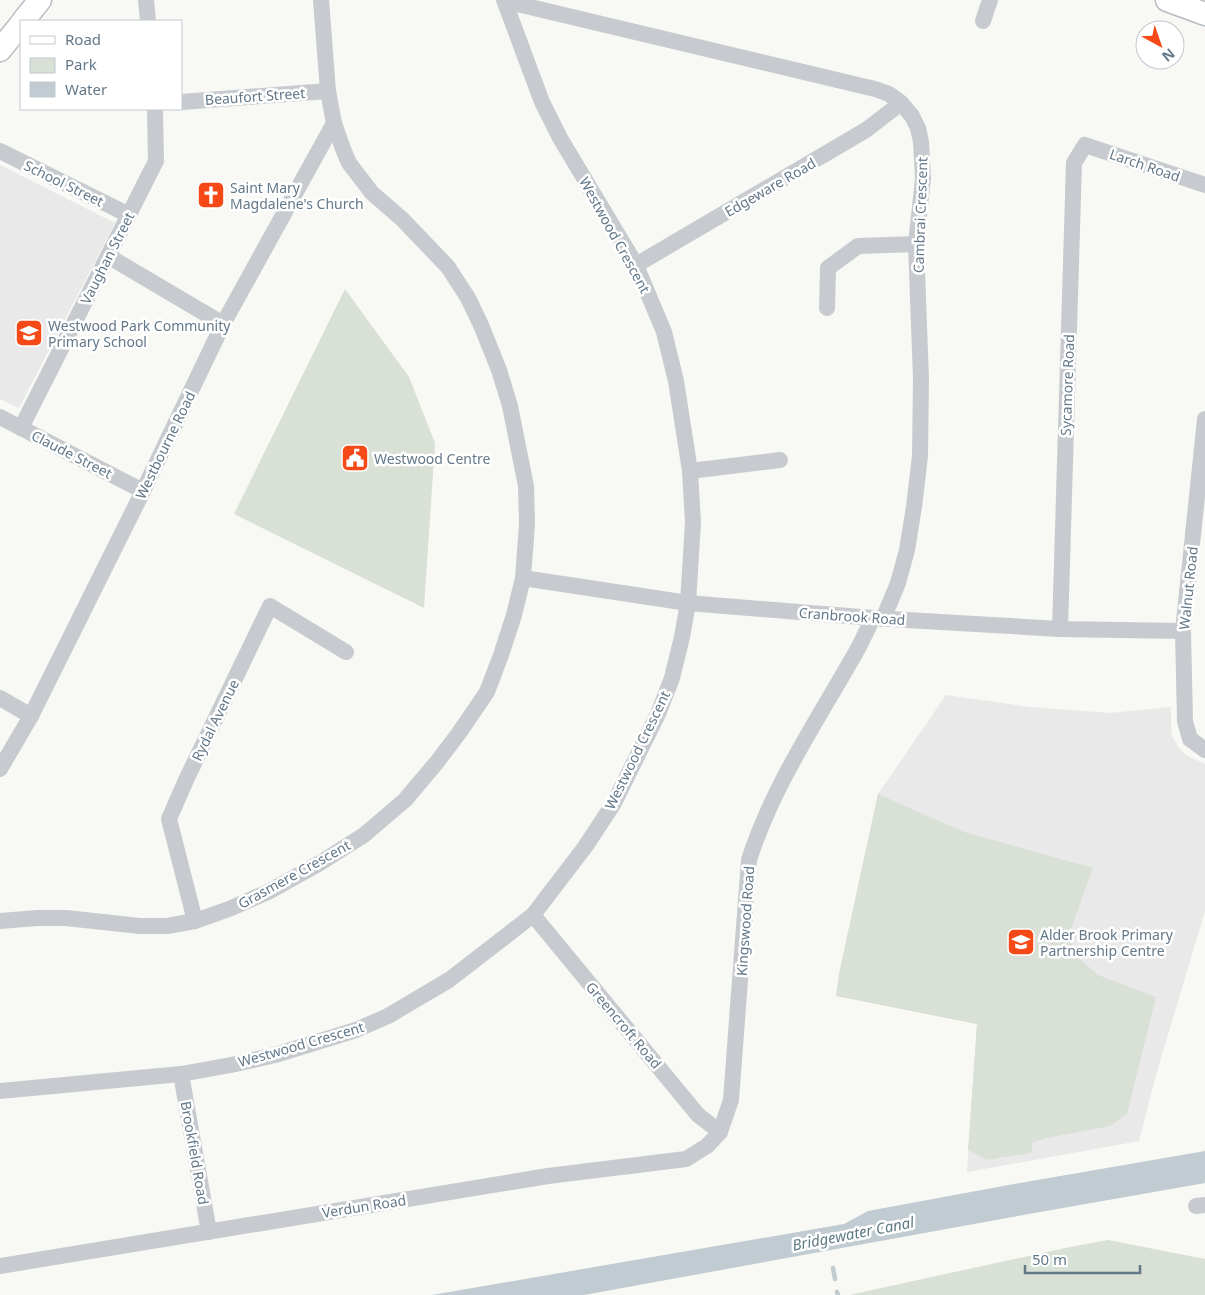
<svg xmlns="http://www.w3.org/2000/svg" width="1205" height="1295" viewBox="0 0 1205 1295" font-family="'Noto Sans',sans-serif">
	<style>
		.built { fill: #e8e9e8 }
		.green { fill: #d9e0d5 }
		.water { fill: #c0ccd1 }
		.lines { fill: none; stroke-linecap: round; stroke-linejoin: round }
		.stream { stroke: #c0ccd1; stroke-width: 4.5 }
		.secondary-casing { stroke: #b6bdc2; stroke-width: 25 }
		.street { stroke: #c7cbcf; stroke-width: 16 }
		.secondary { stroke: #fff; stroke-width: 22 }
		.labels { text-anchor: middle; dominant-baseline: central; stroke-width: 5; stroke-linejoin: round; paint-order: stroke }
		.street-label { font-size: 14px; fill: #637889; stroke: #fff }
		.poi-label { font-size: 14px; fill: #637889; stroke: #fff; text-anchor: start }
		.water-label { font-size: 15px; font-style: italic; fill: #5f7b84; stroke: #fff }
	</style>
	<rect width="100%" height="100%" fill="#f8f8f4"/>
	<g class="built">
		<polygon points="0,165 115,223 19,408 0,399"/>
		<polygon points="946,695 1031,707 1110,713 1171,707 1171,726 1172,736 1179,748 1186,755 1205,764 1205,911 1156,1075 1139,1141 967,1172 977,1024 836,996 839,974 878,794"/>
	</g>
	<g class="green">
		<polygon points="345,289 409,377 435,443 424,608 234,514"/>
		<polygon points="878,794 964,832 1093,868 1068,937 1081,960 1098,975 1156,997 1127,1114 1110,1126 1046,1138 1033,1142 1031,1153 987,1160 968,1150 977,1024 836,996 839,974"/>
		<polygon points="1108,1240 1205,1259 1205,1295 849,1295 1070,1247"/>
	</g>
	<polygon class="water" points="1205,1151 1205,1183 1023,1215 584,1295 432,1295 844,1224 868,1211 1020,1183"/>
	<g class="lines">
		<g class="stream">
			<polyline points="833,1268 835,1279"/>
			<polyline points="837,1292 838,1295"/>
		</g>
		<g class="secondary-casing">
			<g id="secondary">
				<polyline points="1167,0 1205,14"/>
				<polyline points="23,21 40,0"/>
				<polyline points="0,50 21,24"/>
			</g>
		</g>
		<g class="street">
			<polyline points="146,0 148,21"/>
			<polyline points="505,1 875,89 889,94 901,103 912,116 918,128 921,142 923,178 916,244 921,379 920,456 914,507 907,550 898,583 883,619"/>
			<polyline points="983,21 990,0"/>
			<polyline points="181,102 328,91"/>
			<polyline points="0,151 129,215"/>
			<polyline points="108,256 223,324"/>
			<polyline points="636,265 866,130 901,103"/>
			<polyline points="827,308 828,268 858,246 916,244"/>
			<polyline points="0,417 143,491"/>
			<polyline points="1205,419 1183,631 1185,721 1190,739 1205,750"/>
			<polyline points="21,428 156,161 155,109"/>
			<polyline points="690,471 780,460"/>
			<polyline points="523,578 688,603 873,618 1060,629 1183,631"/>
			<polyline points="1060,629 1074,163 1085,145 1205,185"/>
			<polyline points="0,698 31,716"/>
			<polyline points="0,769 31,716 143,491 223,324 334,123"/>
			<polyline points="533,915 698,1115 720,1132"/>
			<polyline points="0,921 37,918 66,918 140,926 167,926 195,921 229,909 268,892 320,863 364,835 405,800 437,762 459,733 487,692 501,655 514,615 523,578 527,524 526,486 510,406 499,370 481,325 468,298 448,267 402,219 372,193 349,163 343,149 334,123 328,91 321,0"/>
			<polyline points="195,921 169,819 186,780 270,606 346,652"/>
			<polyline points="181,1074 209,1232"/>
			<polyline points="0,1091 181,1074 231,1065 275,1055 356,1030 388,1016 449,980 533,915 585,847 614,803 658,714 672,678 682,637 688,603 693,522 690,471 676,381 664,332 636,265 560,138 542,102 504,0"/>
			<polyline points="1196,1206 1205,1205"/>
			<path d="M0 1266 548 1176 686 1159 707 1146 720 1132 731 1100 749 860C772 788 815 724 852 659 860 646 866 632 873 618"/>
		</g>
		<use href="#secondary" class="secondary"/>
	</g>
	<defs>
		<g id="church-square" transform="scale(1.4375)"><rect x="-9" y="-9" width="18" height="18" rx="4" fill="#f54917" stroke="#fff"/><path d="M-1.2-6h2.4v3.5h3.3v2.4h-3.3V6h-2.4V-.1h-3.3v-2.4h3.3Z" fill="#fff"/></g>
		<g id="school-square" transform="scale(1.4375)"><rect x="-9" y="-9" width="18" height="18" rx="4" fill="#f54917" stroke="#fff"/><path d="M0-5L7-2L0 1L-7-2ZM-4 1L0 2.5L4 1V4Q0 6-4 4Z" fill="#fff"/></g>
		<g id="civic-square" transform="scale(1.4375)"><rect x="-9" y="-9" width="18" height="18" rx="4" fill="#f54917" stroke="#fff"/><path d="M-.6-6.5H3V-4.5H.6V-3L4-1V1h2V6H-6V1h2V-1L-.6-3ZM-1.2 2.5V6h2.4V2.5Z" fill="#fff"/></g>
	</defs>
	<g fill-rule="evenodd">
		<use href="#church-square" x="211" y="195"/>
		<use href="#school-square" x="29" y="333"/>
		<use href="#civic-square" x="355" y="458"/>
		<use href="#school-square" x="1021" y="942"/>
	</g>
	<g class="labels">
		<g class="street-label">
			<text transform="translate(255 96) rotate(-4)">Beaufort Street</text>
			<text transform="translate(1145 165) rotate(19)">Larch Road</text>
			<text transform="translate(64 183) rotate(26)">School Street</text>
			<text transform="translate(770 187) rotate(-30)">Edgeware Road</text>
			<text transform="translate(920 215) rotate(-88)">Cambrai Crescent</text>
			<text transform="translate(615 235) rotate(61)">Westwood Crescent</text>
			<text transform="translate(107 258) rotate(-63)">Vaughan Street</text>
			<text transform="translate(1067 385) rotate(-88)">Sycamore Road</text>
			<text transform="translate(165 445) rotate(-64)">Westbourne Road</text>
			<text transform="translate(72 454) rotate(27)">Claude Street</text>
			<text transform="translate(1188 588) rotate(-84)">Walnut Road</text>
			<text transform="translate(852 616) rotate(4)">Cranbrook Road</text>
			<text transform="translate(215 720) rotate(-64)">Rydal Avenue</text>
			<text transform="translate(637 750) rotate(-64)">Westwood Crescent</text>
			<text transform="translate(294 874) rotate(-29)">Grasmere Crescent</text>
			<text transform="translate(745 921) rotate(-86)">Kingswood Road</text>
			<text transform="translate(624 1025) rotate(50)">Greencroft Road</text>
			<text transform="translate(301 1044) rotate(-16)">Westwood Crescent</text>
			<text transform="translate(195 1153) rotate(80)">Brookfield Road</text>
			<text transform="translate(364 1206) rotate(-9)">Verdun Road</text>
		</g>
		<g class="poi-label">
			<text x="230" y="187">Saint Mary<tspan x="230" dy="16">Magdalene's Church</tspan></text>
			<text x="48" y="325">Westwood Park Community<tspan x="48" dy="16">Primary School</tspan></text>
			<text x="374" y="458">Westwood Centre</text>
			<text x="1040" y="934">Alder Brook Primary<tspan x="1040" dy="16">Partnership Centre</tspan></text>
		</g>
		<g class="water-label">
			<text transform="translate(853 1233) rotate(-11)">Bridgewater Canal</text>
		</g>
	</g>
	<rect x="20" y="20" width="162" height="90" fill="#ffffff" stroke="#c1c9d0"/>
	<rect x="30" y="36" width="25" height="8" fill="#ffffff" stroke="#c1c9d0"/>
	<text x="65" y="45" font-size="15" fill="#637889">Road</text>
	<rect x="30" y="58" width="25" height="15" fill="#d9e0d5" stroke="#c1c9d0"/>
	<text x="65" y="70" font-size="15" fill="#637889">Park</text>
	<rect x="30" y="82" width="25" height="15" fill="#c0ccd1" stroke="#c1c9d0"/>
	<text x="65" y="95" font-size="15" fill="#637889">Water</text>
	<g transform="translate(1160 45) rotate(140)"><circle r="24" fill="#ffffff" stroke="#c1c9d0"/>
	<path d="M0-4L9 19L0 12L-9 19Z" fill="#f54917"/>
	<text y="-8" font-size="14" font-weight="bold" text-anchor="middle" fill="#637889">N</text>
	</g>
	<path d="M1025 1265v8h115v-8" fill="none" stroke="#637889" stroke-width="2.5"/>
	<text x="1032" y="1265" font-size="15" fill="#637889" stroke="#ffffff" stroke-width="4" paint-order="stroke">50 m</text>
</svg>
